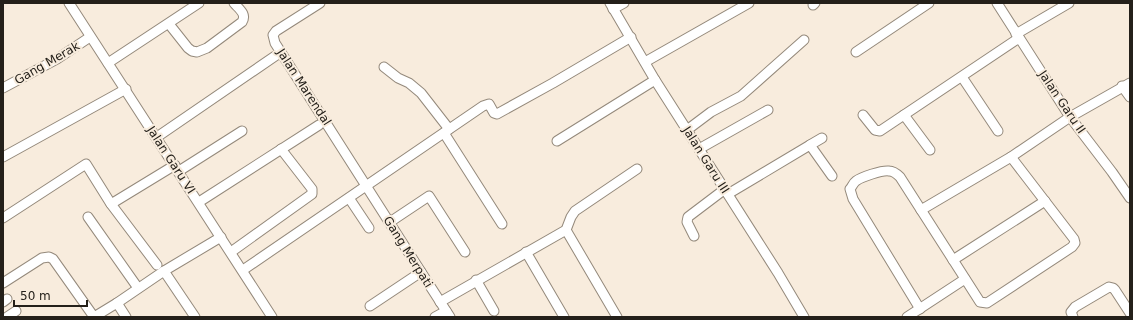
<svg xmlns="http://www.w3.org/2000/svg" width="1133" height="320" viewBox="0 0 1133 320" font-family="'DejaVu Sans',sans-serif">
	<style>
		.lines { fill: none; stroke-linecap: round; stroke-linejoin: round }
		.minor-casing { stroke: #94897b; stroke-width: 11 }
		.minor { stroke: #fff; stroke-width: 9 }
		.labels { text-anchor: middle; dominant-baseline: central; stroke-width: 4; stroke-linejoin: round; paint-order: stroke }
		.street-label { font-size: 12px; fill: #24201a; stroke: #f8ecdd }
	</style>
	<rect width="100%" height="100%" fill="#f8ecdd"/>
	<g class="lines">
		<g class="minor-casing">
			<g id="minor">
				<polyline points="69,3 272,317"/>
				<polyline points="320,3 276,31 273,35 275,43 421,272 450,317"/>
				<polyline points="610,3 655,80 778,273 804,317"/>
				<polyline points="997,3 1070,117 1112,172 1130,198"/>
				<polyline points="813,5 815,3"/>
				<polyline points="613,9 624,3"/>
				<path d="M169 24 188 48 192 51 197 52 207 48 242 22C247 14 239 9 234 3"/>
				<polyline points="1016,34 1069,3"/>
				<polyline points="856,52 929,3"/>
				<polyline points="645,62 749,3"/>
				<polyline points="108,63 199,3"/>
				<polyline points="384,67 398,78 409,83 421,93 449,129"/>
				<polyline points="962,77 998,131"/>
				<polyline points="1122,86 1130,97"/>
				<polyline points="3,88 57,59 90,37"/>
				<polyline points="863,115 875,130 880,131 1019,38"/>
				<polyline points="904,115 930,150"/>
				<polyline points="687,130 711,112 741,96 804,40"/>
				<polyline points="444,133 502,224"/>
				<polyline points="157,137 281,52"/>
				<polyline points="557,141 655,80"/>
				<polyline points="810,145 822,138"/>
				<polyline points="699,149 768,110"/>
				<polyline points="3,157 126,89"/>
				<polyline points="179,171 242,131"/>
				<polyline points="728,194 810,145 832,176"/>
				<polyline points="349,198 369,228"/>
				<polyline points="199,202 319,125"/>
				<polyline points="111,204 175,165"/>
				<polyline points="921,210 1011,157 1070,117 1130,83"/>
				<polyline points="88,217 138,288"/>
				<polyline points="3,218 86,164 111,204 157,265"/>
				<polyline points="390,222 429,196 465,252"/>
				<polyline points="566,230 617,317"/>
				<polyline points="694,236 687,222 688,217 725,189"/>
				<polyline points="231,252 312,194 312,189 281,149"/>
				<polyline points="526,252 564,317"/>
				<polyline points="953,260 1045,201"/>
				<polyline points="243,270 483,106 489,104 494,113 497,114 553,83 631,37"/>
				<polyline points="164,271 195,317"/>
				<polyline points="476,280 494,311"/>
				<polyline points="3,283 42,258 49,257 53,259 94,317 117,303 126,317"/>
				<polyline points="3,302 7,299"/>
				<polyline points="440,302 566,230 571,217 575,211 637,169"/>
				<polyline points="117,303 164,271 221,237"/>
				<polyline points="370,306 421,272"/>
				<path d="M920 309 853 199 850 189C852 187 853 183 856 181 861 177 882 170 889 171 894 171 897 174 900 177L980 302 987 303 1072 247 1075 243 1074 239 1011 157"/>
				<polyline points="7,317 16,311"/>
				<polyline points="435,317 446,311"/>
				<polyline points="907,317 965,279"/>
				<polyline points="1073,317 1071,312 1075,307 1109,287 1113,288 1115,290 1130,313"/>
			</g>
		</g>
		<use href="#minor" class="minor"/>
	</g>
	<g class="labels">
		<g class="street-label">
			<text transform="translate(47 63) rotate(-30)">Gang Merak</text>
			<text transform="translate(304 87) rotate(57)">Jalan Marendal</text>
			<text transform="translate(1062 102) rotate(56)">Jalan Garu II</text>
			<text transform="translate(171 160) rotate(57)">Jalan Garu VI</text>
			<text transform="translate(706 160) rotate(58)">Jalan Garu III</text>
			<text transform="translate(408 252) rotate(58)">Gang Merpati</text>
		</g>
	</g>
	<rect width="1133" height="320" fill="none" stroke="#24201a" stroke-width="8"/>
	<path d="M14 300v6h73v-6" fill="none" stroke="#24201a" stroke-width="2"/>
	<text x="20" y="300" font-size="12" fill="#24201a" stroke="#f8ecdd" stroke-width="3" paint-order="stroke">50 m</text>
</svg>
